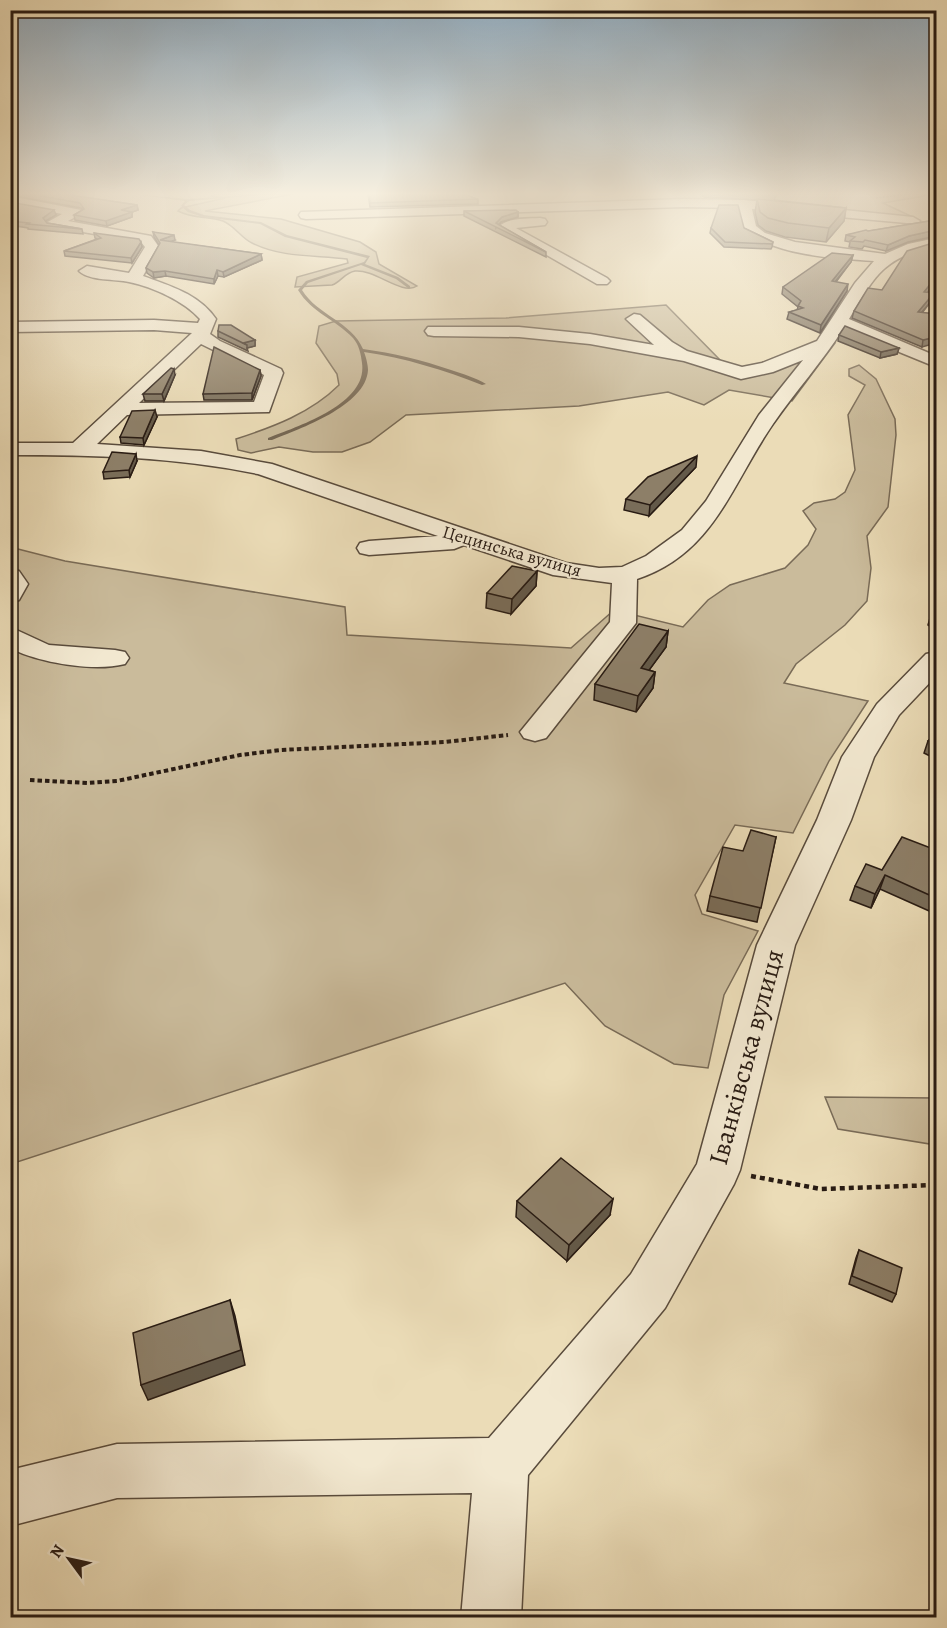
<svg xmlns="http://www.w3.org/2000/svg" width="947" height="1628" viewBox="0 0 947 1628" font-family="Alegreya,serif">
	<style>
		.green { fill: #cabb9b; stroke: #796b57; stroke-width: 1.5 }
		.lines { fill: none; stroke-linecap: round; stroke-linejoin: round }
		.stream { fill: #756754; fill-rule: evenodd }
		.minor-casing { stroke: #594b3c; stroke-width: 3 }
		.path-far2 { stroke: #281b13; stroke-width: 1.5; stroke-dasharray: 2 1.5; stroke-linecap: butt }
		.path-far1 { stroke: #281b13; stroke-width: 4; stroke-dasharray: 4.5 3; stroke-linecap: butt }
		.path { stroke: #281b13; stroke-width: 4.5; stroke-dasharray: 5 4; stroke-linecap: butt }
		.minor { fill: #f2e8d0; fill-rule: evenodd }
		.wall { fill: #796d59; stroke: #281b13; stroke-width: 1.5 }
		.shaded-wall { fill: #635949; stroke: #281b13; stroke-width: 1.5 }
		.building { fill: #8d7f68; stroke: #281b13; stroke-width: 1.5 }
		.labels { text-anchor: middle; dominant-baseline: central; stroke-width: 4.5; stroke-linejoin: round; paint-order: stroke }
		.far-street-label { font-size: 18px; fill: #281b13; stroke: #f2e8d0 }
		.near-street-label { font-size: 27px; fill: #281b13; stroke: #f2e8d0 }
	</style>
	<rect width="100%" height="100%" fill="#ebdcb7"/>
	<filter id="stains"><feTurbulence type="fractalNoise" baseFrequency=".00333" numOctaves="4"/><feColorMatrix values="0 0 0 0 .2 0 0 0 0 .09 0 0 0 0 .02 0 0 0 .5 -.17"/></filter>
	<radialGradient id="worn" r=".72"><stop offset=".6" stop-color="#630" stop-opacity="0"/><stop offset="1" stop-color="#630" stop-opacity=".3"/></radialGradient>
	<g class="green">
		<path d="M216 194H293L205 211 281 219 360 242 376 252 379 264 417 286C402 296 375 269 355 271 344 273 341 282 332 285L295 287 297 277 348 263 347 259C315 255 282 258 252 243 241 238 235 226 223 221 208 216 193 219 178 211L181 208 225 198 212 196Z"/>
		<polygon points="735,194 936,194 883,203 919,220 907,222 763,207 754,229 744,229 719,202 750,200"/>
		<path d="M666 305 726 366 747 369 817 341 835 343 792 401 729 390 704 405 668 392 579 406 406 415 370 442 342 452H313L279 447 251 453 238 450 236 439C273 427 311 413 339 385L337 374 316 343 319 326 336 321 506 318Z"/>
		<polygon points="859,365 876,379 895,419 896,435 888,507 867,536 871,568 867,601 845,625 796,664 784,683 868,701 829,761 793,833 735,825 695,895 702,914 758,931 724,995 708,1068 674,1064 605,1026 565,983 11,1164 10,547 65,561 345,607 347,635 571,648 614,610 683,627 708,600 730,585 785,568 808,545 816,529 803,511 814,503 835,499 845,492 855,470 848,415 865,385 849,376 849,369"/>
		<polygon points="825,1097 936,1098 936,1145 838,1129"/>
	</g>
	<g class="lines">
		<path class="stream" d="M133 194 188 199 262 194 261 195 189 201 184 205 190 210 204 215 261 222 287 235 370 256 365 264 398 277 410 286V288H408L396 279 361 265 308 283 302 290C317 315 352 322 363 349 393 353 422 360 451 370 463 374 476 378 486 384L482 385C444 370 405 358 364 352 366 357 368 365 368 370 366 406 299 429 272 440H268V438C298 426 368 404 362 363 361 354 359 345 353 338 335 319 312 313 298 290L306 281 364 262 367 258 285 237 260 224 203 217 188 212 181 206 185 201Z"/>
		<g class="minor-casing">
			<g id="minor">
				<path d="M10 196 81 210 83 213 68 221 151 236 159 247 143 276C170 286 199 294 216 319L210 334 220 341 281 369 283 373 269 412 127 415 97 444 201 451 272 464 566 563 599 568 622 567 646 556 682 530 706 501 759 415 803 360 773 372 741 379 684 361 590 344 519 337 434 336 428 335 425 331 428 327H519L590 334 654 345 626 319 634 314 640 315 672 342 687 351 742 367 762 363 817 341 855 283 874 261C831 258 781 256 744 231L739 208 683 207 306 219 301 218 299 215 301 212 683 199 745 200 913 217 920 221 918 224 752 209 756 226 765 233 795 242 885 254 908 244 936 238V246C884 257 875 275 849 319L936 356V367L843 329C822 362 795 392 773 424 732 483 714 554 637 579L636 623 546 738 535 741 524 738 520 732 610 622 612 583 553 575 464 545 454 549 369 555 360 553 357 548 360 543 369 541 438 536 258 474C177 457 94 455 10 455V443H73L192 333 154 330 10 332V322L154 320 198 323 200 319C184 301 153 287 129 282 116 279 89 281 79 271L87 266 129 273 145 247 141 242 48 226 46 223 62 214 10 204ZM201 344 264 375 254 402 139 403Z"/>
				<path d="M540 218 545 219 547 222 545 225 516 228 607 278 610 281 607 284H597L498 227C509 217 526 219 540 218Z"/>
				<polygon points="10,569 19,571 28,584 19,600 10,603"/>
				<path d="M10 627 49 645 115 650 125 652 129 658 125 664C94 672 39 663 10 648Z"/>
				<polygon points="936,652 936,676 899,715 874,757 851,820 795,945 740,1170 734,1184 665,1308 528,1475 521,1618 461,1618 472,1493 117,1498 10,1526 10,1470 117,1444 489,1438 631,1274 697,1164 757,945 817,820 842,757 877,704 926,654"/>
			</g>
		</g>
		<polyline class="path-far2" points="876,198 907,194"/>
		<polyline class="path-far1" points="30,780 87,783 117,781 240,755 281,750 445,742 508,735"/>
		<polyline class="path" points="751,1176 821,1189 936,1185"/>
		<use href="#minor" class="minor"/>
	</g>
	<g class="wall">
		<polygon points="10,194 63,194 137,205 138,210 132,212 132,217 107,226 75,220 74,215 83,210 81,208 10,195"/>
		<polygon points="368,194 478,199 478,204 370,207"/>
		<polygon points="700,194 777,194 774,200 846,208 844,221 826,242 785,237 766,231 758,225 755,212 757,200 704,197"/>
		<polygon points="10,202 56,215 45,221 47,223 82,229 83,234 28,229 28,228 10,225"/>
		<polygon points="464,211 518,212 518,217 501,222 499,225 546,252 546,257 464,216"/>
		<polygon points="936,220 936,237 936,236 908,242 886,251 864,246 862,249 849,247 850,242 845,241 846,235"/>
		<polygon points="711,228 744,228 773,242 772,247 771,249 724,247 710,233"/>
		<polygon points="153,232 175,240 170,242 261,254 262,260 224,277 218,276 214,284 166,276 154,278 147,273 146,268 159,245 154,237"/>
		<polygon points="94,233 142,247 132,263 65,256 64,251 97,239 95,238"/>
		<polygon points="936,242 936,281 928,292 934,293 932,300 922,313 936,314 922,347 852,318 854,311 882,290"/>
		<polygon points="853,255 851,262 836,282 847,291 820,333 787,319 789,312 797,310 798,307 782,294 783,287"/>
		<polygon points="218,331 255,340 255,346 247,348 248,351 218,337"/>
		<polygon points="839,335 899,348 897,354 880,358 838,341"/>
		<polygon points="260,370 261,376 252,400 204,400 203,394"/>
		<polygon points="175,375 164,401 145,401 143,394"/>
		<polygon points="157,417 144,445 121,443 120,437"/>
		<polygon points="137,461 130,477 104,479 103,472"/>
		<polygon points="696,467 649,516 624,510 626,499"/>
		<polygon points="537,571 536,586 511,614 486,608 487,593"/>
		<polygon points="936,608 936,631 928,625 930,618"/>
		<polygon points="668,631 666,647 649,670 655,672 653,688 636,712 594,700 595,684"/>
		<polygon points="936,734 936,759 924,753 928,741"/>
		<polygon points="776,837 757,922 707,911 710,896 743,851"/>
		<polygon points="936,850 936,914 880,889 871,908 850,900 855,886"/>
		<polygon points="517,1201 610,1215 567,1261 516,1217"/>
		<polygon points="859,1250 896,1294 892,1302 849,1284 856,1258"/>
	</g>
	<g class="shaded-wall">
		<polygon points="137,205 138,210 132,212 132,217 107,226 106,221 121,210"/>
		<polygon points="846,208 844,221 826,242 829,228"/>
		<polygon points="54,210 56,215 44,222 43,218"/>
		<polygon points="518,212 518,217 501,222 496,228 496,223 502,217"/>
		<polygon points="936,230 936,236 908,242 886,251 888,245 909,236"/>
		<polygon points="174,235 175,240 161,245 160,240"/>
		<polygon points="141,242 142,247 132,263 131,258"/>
		<polygon points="261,254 262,260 224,277 223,272"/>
		<polygon points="853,255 851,262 830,288 832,281"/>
		<polygon points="217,270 218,276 214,284 214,279"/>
		<polygon points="165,271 166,276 154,278 153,272"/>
		<polygon points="936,277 936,281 923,298 924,292"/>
		<polygon points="848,284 847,291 820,333 821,325"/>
		<polygon points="934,293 932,300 916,319 918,312"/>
		<polygon points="936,337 936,343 922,347 923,340"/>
		<polygon points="255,340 255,346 247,348 247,345 243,343"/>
		<polygon points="899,348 897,354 880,358 881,352"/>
		<polygon points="174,369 175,375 164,401 162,394"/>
		<polygon points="260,370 261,376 252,400 252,393"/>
		<polygon points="155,410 157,417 144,445 143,438"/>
		<polygon points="136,454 137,461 130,477 129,470"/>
		<polygon points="697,456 696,467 649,516 650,505"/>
		<polygon points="537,571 536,586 511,614 512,599"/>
		<polygon points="668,631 666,647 639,684 641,668"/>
		<polygon points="655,672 653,688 636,712 638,696"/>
		<polygon points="885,875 880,889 871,908 875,894"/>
		<polygon points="613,1199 610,1215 567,1261 569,1245"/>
		<polygon points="230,1300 235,1316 245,1365 148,1400 141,1385"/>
	</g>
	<g class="building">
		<polygon points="30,194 63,194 137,205 121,210 132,212 106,221 74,215 84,209 80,203"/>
		<polygon points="369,194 463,194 478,199 370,203"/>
		<polygon points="749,194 775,194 775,195"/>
		<polygon points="757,199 846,208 829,228 788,223 768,218 760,212"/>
		<polygon points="10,202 54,210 43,218 47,223 82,229 27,224 29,223 10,221"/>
		<polygon points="719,205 738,205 744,228 773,242 772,244 725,242 711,228"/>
		<polygon points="516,210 518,212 502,217 496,223 546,252 464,211"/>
		<polygon points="936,220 936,230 909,236 888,245 865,240 863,242 850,241 855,237 846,235 866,230 868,231"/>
		<polygon points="153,232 174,235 160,240 261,254 223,272 217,270 214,279 165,271 153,272 146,268 160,243"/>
		<polygon points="94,233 139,239 141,242 131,258 64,251 101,238"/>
		<polygon points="936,242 936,277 924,292 934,293 918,312 936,314 936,337 923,340 854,311 868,288 882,290 907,251"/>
		<polygon points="832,253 853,255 832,281 848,284 821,325 789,312 803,308 798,306 801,301 783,287"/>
		<polygon points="219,325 231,325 255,340 243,343 247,345 218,331"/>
		<polygon points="845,326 899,348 881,352 839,335"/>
		<polygon points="214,347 260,370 252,393 203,394"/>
		<polygon points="171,368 174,369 162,394 143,394"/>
		<polygon points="155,410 143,438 120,437 132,411"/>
		<polygon points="112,452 136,454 129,470 103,472"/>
		<polygon points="697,456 650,505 626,499 648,477"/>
		<polygon points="512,566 537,571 512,599 487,593"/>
		<polygon points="936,608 936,621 930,618"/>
		<polygon points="639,624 668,631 641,668 655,672 638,696 595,684"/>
		<polygon points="936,734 936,746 928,741"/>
		<polygon points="751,830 776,837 761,908 710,896 723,847 743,851"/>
		<polygon points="902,837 936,850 936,898 885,875 875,894 855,886 866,864 882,870"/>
		<polygon points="561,1158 613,1199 569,1245 517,1201"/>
		<polygon points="859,1250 902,1268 896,1294 852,1276"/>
		<polygon points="230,1300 241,1350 141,1385 133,1333"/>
	</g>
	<linearGradient id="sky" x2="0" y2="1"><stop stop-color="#8faabe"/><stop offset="0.46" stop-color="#f6efdf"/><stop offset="1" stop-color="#f6efdf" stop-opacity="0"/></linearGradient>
	<rect width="947" height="422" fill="url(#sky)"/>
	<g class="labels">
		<g class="far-street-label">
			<text transform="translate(512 551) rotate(16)">Цецинська вулиця</text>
		</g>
		<g class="near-street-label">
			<text transform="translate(746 1057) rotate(-75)">Іванківська вулиця</text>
		</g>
	</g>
	<rect width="947" height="1628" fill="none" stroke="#ebdcb7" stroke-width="36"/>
	<rect x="12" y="12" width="923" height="1604" fill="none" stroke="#281b13" stroke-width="3"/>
	<rect x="18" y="18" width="911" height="1592" fill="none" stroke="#281b13" stroke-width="1.5"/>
	<g transform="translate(69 1559) rotate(303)" stroke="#f2e8d0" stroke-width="4.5" paint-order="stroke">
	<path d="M0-4.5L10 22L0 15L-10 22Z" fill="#281b13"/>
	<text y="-9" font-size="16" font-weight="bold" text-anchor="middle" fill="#281b13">N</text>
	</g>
	<rect width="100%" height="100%" filter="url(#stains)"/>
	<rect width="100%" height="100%" fill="url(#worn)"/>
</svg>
